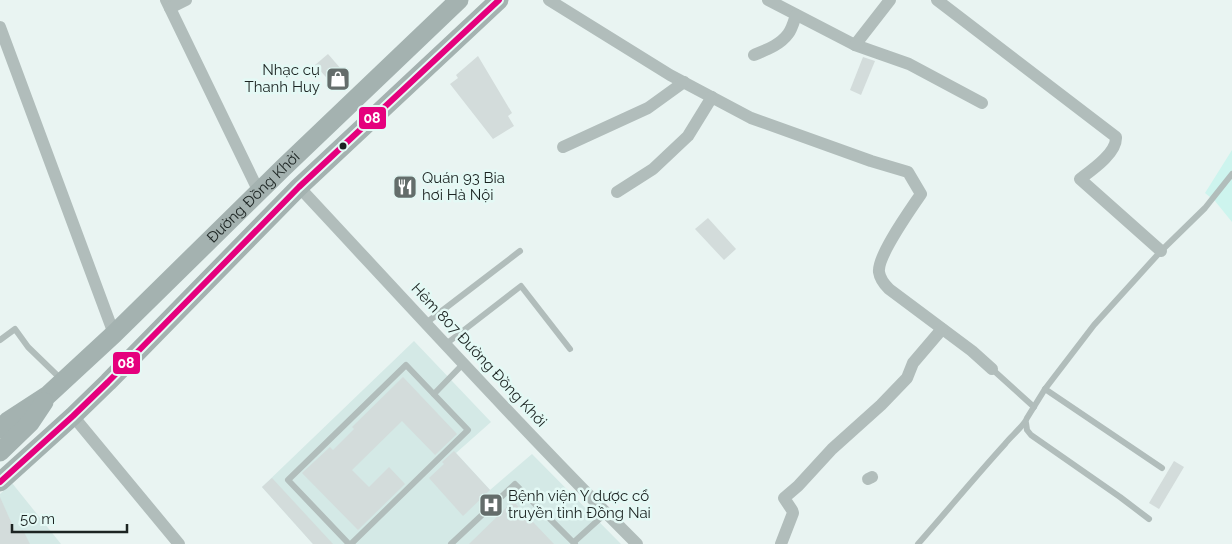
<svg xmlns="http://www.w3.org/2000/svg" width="1232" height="544" viewBox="0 0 1232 544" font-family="Raleway,sans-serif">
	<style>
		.built { fill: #d4e9e6 }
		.green { fill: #cdf4ee }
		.building { fill: #d3dcdb }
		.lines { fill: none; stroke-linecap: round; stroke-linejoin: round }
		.lane { stroke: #b1bdbb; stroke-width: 6 }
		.street { stroke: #b1bdbb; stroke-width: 12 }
		.secondary { stroke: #a4b2b0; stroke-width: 19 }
		.bus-1-casing { stroke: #e4f9f5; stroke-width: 10 }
		.bus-1 { stroke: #e5007d; stroke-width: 6 }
		.bus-dot { fill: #1c2422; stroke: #e4f9f5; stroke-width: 2 }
		.labels { text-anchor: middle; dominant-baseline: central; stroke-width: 5; stroke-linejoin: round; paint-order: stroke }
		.poi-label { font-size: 15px; fill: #1c2422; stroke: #e4f9f5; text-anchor: start }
		.street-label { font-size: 15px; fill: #1c2422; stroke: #e4f9f5 }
		.line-badge { stroke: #e4f9f5; stroke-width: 2 }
		.badge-label { font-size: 14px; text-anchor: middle; font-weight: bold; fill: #fff }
	</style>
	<rect width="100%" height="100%" fill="#e9f4f2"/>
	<g class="built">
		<polygon points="414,341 491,422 456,453 490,490 532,454 621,544 313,544 262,487"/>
		<polygon points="12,483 61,544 1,544 0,542 0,494"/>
	</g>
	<polygon class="green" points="1232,150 1232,222 1215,201 1205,193"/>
	<g class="building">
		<polygon points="328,54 348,77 336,88 315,65"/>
		<polygon points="478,56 512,113 508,116 514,126 493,139 450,84 458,78 456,75"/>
		<polygon points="863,57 875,61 861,95 850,90"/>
		<polygon points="708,218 736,249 724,260 695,229"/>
		<polygon points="403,377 457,434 435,455 402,421 352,470 369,487 389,467 405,484 358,530 302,473 330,447 333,450 354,429 352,427"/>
		<polygon points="454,451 490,490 463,516 429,478 444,464 442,462"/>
		<polygon points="1174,461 1184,467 1159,509 1149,503"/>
		<polygon points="272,478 333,544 313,544 262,487"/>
		<polygon points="0,497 16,533 23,530 30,544 0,544"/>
		<polygon points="513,501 554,544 469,544"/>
	</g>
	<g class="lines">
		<g class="lane">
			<polyline points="426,323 520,251"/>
			<polyline points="0,340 15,329 28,347 62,380"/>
			<polyline points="446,344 521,286 570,349"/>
			<polyline points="992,369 1034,407"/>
			<polyline points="1045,389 1162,468"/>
			<polyline points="434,394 464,363"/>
			<polyline points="1026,423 1027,430 1031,435 1120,497 1149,519"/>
			<polyline points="574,542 606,513"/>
			<polyline points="349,544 288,480 406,365 468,430 351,544"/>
			<polyline points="451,544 515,484 575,544"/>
			<path d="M918 544C947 511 975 477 1005 444 1010 437 1025 425 1027 418L1045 389 1094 325 1161 251 1205 208 1232 174"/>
		</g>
		<g class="street">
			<polyline points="166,0 259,192"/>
			<path d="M549 0 670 75 751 118 871 161 908 172 921 194C911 209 877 256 879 272 880 279 884 284 889 289L972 351 992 369"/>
			<polyline points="768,0 855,45 909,64 982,103"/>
			<path d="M937 0 1116 137C1117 153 1092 170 1080 179L1161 251"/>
			<polyline points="170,8 186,0"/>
			<polyline points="0,27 114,334"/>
			<polyline points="855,45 890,0"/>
			<path d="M754 55C766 50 780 45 788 34 792 29 794 21 796 15"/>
			<polyline points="563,147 648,108 684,82"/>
			<path d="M299 187C411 307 521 428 637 544"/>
			<polyline points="617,192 653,169 688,136 712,97"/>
			<polyline points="73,416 179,544"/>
			<polyline points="868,479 872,477"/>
			<polyline points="781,544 793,513 792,510 784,498 798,486 832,449 881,405 907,378 913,363 942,329"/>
		</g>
		<g class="secondary">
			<path id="s1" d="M0 429 8 421 48 395 114 334 283 168 459 0"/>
			<polyline points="0,452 30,423 44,402"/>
			<polyline points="0,482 73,416 108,382 299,187 499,0"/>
		</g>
		<g class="bus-1-casing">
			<polyline id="bus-1" points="0,482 73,416 108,382 299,187 499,0"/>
		</g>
		<use href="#bus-1" class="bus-1"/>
	</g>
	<defs>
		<g id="shop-square" transform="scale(1.25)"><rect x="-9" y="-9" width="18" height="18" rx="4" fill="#646d6b" stroke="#e4f9f5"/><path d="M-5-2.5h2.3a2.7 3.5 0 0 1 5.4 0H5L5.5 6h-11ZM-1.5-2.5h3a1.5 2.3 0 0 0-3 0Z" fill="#fff"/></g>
		<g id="restaurant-square" transform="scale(1.25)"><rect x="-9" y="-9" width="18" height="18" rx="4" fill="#646d6b" stroke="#e4f9f5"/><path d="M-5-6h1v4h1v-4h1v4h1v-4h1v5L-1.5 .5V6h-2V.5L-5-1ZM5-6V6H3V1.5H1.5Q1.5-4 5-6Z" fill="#fff"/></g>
		<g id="hospital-square" transform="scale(1.25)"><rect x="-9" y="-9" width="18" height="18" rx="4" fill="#646d6b" stroke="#e4f9f5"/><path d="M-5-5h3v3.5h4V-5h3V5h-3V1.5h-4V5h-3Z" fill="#fff"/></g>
	</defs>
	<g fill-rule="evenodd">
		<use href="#shop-square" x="338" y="79"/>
		<use href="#restaurant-square" x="405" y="187"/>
		<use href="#hospital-square" x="491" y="505"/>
	</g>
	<circle class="bus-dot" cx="343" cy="146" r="4.5"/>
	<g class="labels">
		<g class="poi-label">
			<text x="320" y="70" text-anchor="end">Nhạc cụ<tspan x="320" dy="17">Thanh Huy</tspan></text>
			<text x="422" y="178">Quán 93 Bia<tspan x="422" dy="17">hơi Hà Nội</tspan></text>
			<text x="508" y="496">Bệnh viện Y dược cổ<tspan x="508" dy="17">truyền tỉnh Đồng Nai</tspan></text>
		</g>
		<g class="street-label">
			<text stroke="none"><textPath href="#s1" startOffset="344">Đường Đồng Khởi</textPath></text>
			<text transform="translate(479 355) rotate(47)">Hẻm 807 Đường Đồng Khởi</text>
		</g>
	</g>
	<g class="line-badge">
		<rect x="358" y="106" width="29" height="24" rx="5" fill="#e5007d"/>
		<rect x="112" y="351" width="29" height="24" rx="5" fill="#e5007d"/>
	</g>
	<g class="badge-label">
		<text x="372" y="123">08</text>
		<text x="126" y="368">08</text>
	</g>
	<path d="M12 524v8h115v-8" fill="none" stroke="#1c2422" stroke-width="2.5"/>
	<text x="20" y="524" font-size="15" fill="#1c2422" stroke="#e4f9f5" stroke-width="4" paint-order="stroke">50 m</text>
</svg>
